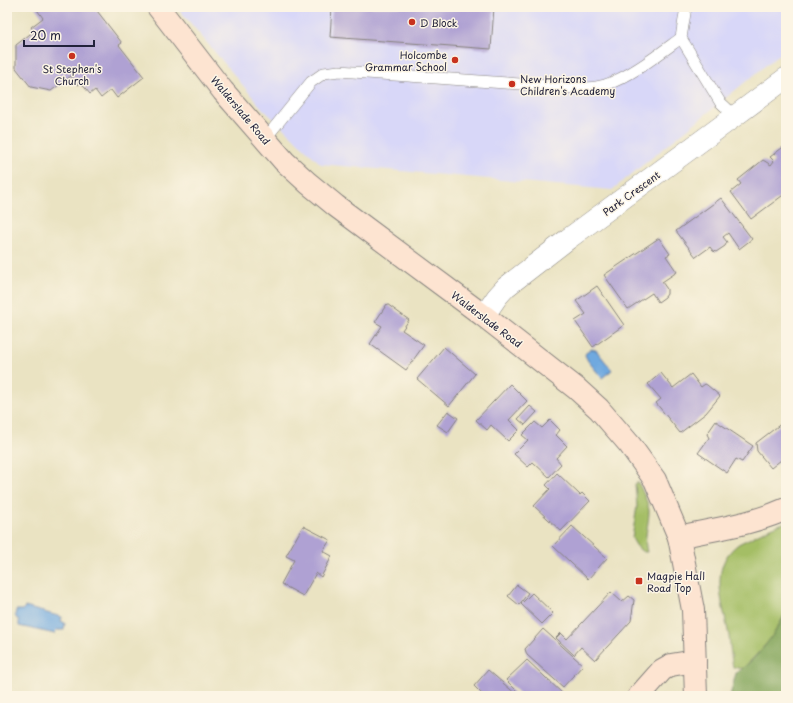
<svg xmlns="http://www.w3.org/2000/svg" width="793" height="703" viewBox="0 0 793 703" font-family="'Playpen Sans',sans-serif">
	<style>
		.built { fill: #d8d7f8 }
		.green { fill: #a4be65; stroke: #637050 }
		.forest { fill: #83a55a; stroke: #52644a }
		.water { fill: #70a9df; stroke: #49668d }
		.building { fill: #afa1d3 }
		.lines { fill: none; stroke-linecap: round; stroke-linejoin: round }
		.lane-casing { stroke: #86827e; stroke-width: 12 }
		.street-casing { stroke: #86827e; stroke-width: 22 }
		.secondary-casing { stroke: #86827e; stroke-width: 24 }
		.lane { stroke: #fff; stroke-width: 11 }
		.street { stroke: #fff; stroke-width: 21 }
		.secondary { stroke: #fde4d1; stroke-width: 22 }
		.poi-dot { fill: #c8321e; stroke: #fcf5e5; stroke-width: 1.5 }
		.labels { text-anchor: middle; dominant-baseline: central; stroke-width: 3; stroke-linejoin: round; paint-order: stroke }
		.poi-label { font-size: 10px; fill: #22223b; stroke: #fcf5e5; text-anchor: start }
		.street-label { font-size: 10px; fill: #22223b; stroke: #fcf5e5 }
	</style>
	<rect width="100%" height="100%" fill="#fcf5e5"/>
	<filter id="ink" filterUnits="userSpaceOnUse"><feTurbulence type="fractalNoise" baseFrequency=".025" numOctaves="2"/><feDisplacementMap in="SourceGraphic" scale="8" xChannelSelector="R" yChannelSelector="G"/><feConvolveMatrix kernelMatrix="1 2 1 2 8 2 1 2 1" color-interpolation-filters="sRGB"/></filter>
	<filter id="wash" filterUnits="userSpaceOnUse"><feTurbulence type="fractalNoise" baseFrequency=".012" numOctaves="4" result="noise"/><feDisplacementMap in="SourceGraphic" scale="16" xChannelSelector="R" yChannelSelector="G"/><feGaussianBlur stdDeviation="0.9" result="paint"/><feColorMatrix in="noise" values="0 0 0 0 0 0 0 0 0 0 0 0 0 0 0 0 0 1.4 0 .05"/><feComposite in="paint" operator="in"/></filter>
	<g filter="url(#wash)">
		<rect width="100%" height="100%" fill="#eae3c2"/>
		<polygon class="built" points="177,7 786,7 786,49 612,190 321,164 262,108"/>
		<g class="green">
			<path d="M638 482C642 491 648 501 649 511 649 525 643 538 647 552 640 553 635 544 632 538L637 506 635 484Z"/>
			<path d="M786 522V612L772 638 743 669 786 696 742 669 733 667C731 657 730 646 729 636 724 607 708 569 736 546 739 543 745 541 749 539 761 532 773 527 786 522Z"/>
		</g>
		<path class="forest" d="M786 612V696H730L736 673C757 659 775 635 786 612Z"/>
		<g class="water">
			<polygon points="591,349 596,350 612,370 602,378 588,361 585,355 587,351"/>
			<polygon points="25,607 62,617 61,621 65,623 64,630 56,630 55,634 19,626 19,620 17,619 15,615 16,610 22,610"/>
		</g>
		<g id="blocks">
			<g class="building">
				<polygon points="35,7 94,7 122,43 119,45 144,77 117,98 111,90 101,98 95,90 90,94 81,83 78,85 71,76 51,91 31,87 16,68 16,45 34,31 31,27 43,18"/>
				<polygon points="332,7 494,7 491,49 330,37"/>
				<polygon points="786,145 786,193 751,219 731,192 741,184 738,180 763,160 771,165 774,161 770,157"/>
				<polygon points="721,198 752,239 739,249 728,233 723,237 727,242 725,246 716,252 713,251 710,247 696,257 676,231"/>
				<polygon points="659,238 670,254 666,256 677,272 662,282 667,289 667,294 665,297 658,302 652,293 628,309 604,275"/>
				<polygon points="597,286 624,325 593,347 575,321 586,314 576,301"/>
				<polygon points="387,304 409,320 402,330 424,345 406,370 370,344 382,326 375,322"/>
				<polygon points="444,347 475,374 449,406 417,379"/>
				<polygon points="661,373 673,388 691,374 701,387 705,384 707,385 720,396 706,413 680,433 656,403 661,399 648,384"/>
				<polygon points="510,384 527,401 509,420 519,430 508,441 491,425 487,430 476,420"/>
				<polygon points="530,406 537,412 525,425 518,419"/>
				<polygon points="448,411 458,418 448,432 437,425"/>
				<polygon points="550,420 560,430 556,435 567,446 556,458 561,464 549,477 533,462 528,467 514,454 528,440 522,435 535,422 542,428"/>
				<polygon points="716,421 753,446 742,462 736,459 727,473 698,453 709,438 707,434"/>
				<polygon points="782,423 786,428 786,456 771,468 757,451 756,443"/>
				<polygon points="557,473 580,495 582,493 590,501 561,531 534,506 550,489 546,485"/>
				<polygon points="303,526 330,540 323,551 332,556 321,577 316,573 303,596 281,584 294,560 286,556"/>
				<polygon points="572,526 607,558 588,579 553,546"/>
				<polygon points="517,585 528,593 519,605 508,596"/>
				<polygon points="611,592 622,602 629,596 634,600 631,621 595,660 581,647 574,655 556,638 561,633 567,639"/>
				<polygon points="532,593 553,613 542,624 521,604"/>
				<polygon points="543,629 583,665 563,687 527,655 525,649"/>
				<polygon points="527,660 563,694 561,696 522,696 506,680"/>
				<polygon points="488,670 518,696 480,696 482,694 474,686"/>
			</g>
		</g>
	</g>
	<g filter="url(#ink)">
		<use href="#blocks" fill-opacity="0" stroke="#86827e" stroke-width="1"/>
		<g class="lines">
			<g class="lane-casing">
				<g id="lane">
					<polyline points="686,7 681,38 720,102 735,116"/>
					<path d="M265 139 311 82 324 73 339 71 562 87C576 88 591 89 605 85 630 77 659 54 681 38"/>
				</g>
			</g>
			<g class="street-casing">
				<polyline id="street" points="484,316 497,297 506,287 568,239 735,116 786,78"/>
			</g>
			<g class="secondary-casing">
				<g id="secondary">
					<polyline points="158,7 223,91 284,161 308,183 336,206 484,316 577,389 599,409 630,445 655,480 679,537 693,610 696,696"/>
					<path d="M679 537C714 529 753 524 786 509"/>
					<polyline points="639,696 662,670 671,665 695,661"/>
				</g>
			</g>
			<use href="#lane" class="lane"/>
			<use href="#street" class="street"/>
			<use href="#secondary" class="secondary"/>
		</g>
	</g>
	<g class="poi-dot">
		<circle cx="412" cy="22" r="4"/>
		<circle cx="72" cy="56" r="4"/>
		<circle cx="455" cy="60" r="4"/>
		<circle cx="512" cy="84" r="4"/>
		<rect x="635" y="577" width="8" height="8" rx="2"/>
	</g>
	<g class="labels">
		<g class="poi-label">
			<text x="420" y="22">D Block</text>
			<text x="447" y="54" text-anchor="end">Holcombe<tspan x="447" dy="12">Grammar School</tspan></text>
			<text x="72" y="68" text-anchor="middle">St Stephen's<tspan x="72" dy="12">Church</tspan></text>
			<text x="520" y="78">New Horizons<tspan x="520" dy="12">Children's Academy</tspan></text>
			<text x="647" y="575">Magpie Hall<tspan x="647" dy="12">Road Top</tspan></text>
		</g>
		<g class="street-label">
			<text transform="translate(241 110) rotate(50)">Walderslade Road</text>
			<text transform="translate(631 193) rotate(-36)">Park Crescent</text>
			<text transform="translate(487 319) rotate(37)">Walderslade Road</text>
		</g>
	</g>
	<rect width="793" height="703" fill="none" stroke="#fcf5e5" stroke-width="24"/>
	<path d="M24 40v6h70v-6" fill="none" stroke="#22223b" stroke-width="2"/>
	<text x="30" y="40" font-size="12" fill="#22223b" stroke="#fcf5e5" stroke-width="3" paint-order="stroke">20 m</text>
</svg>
